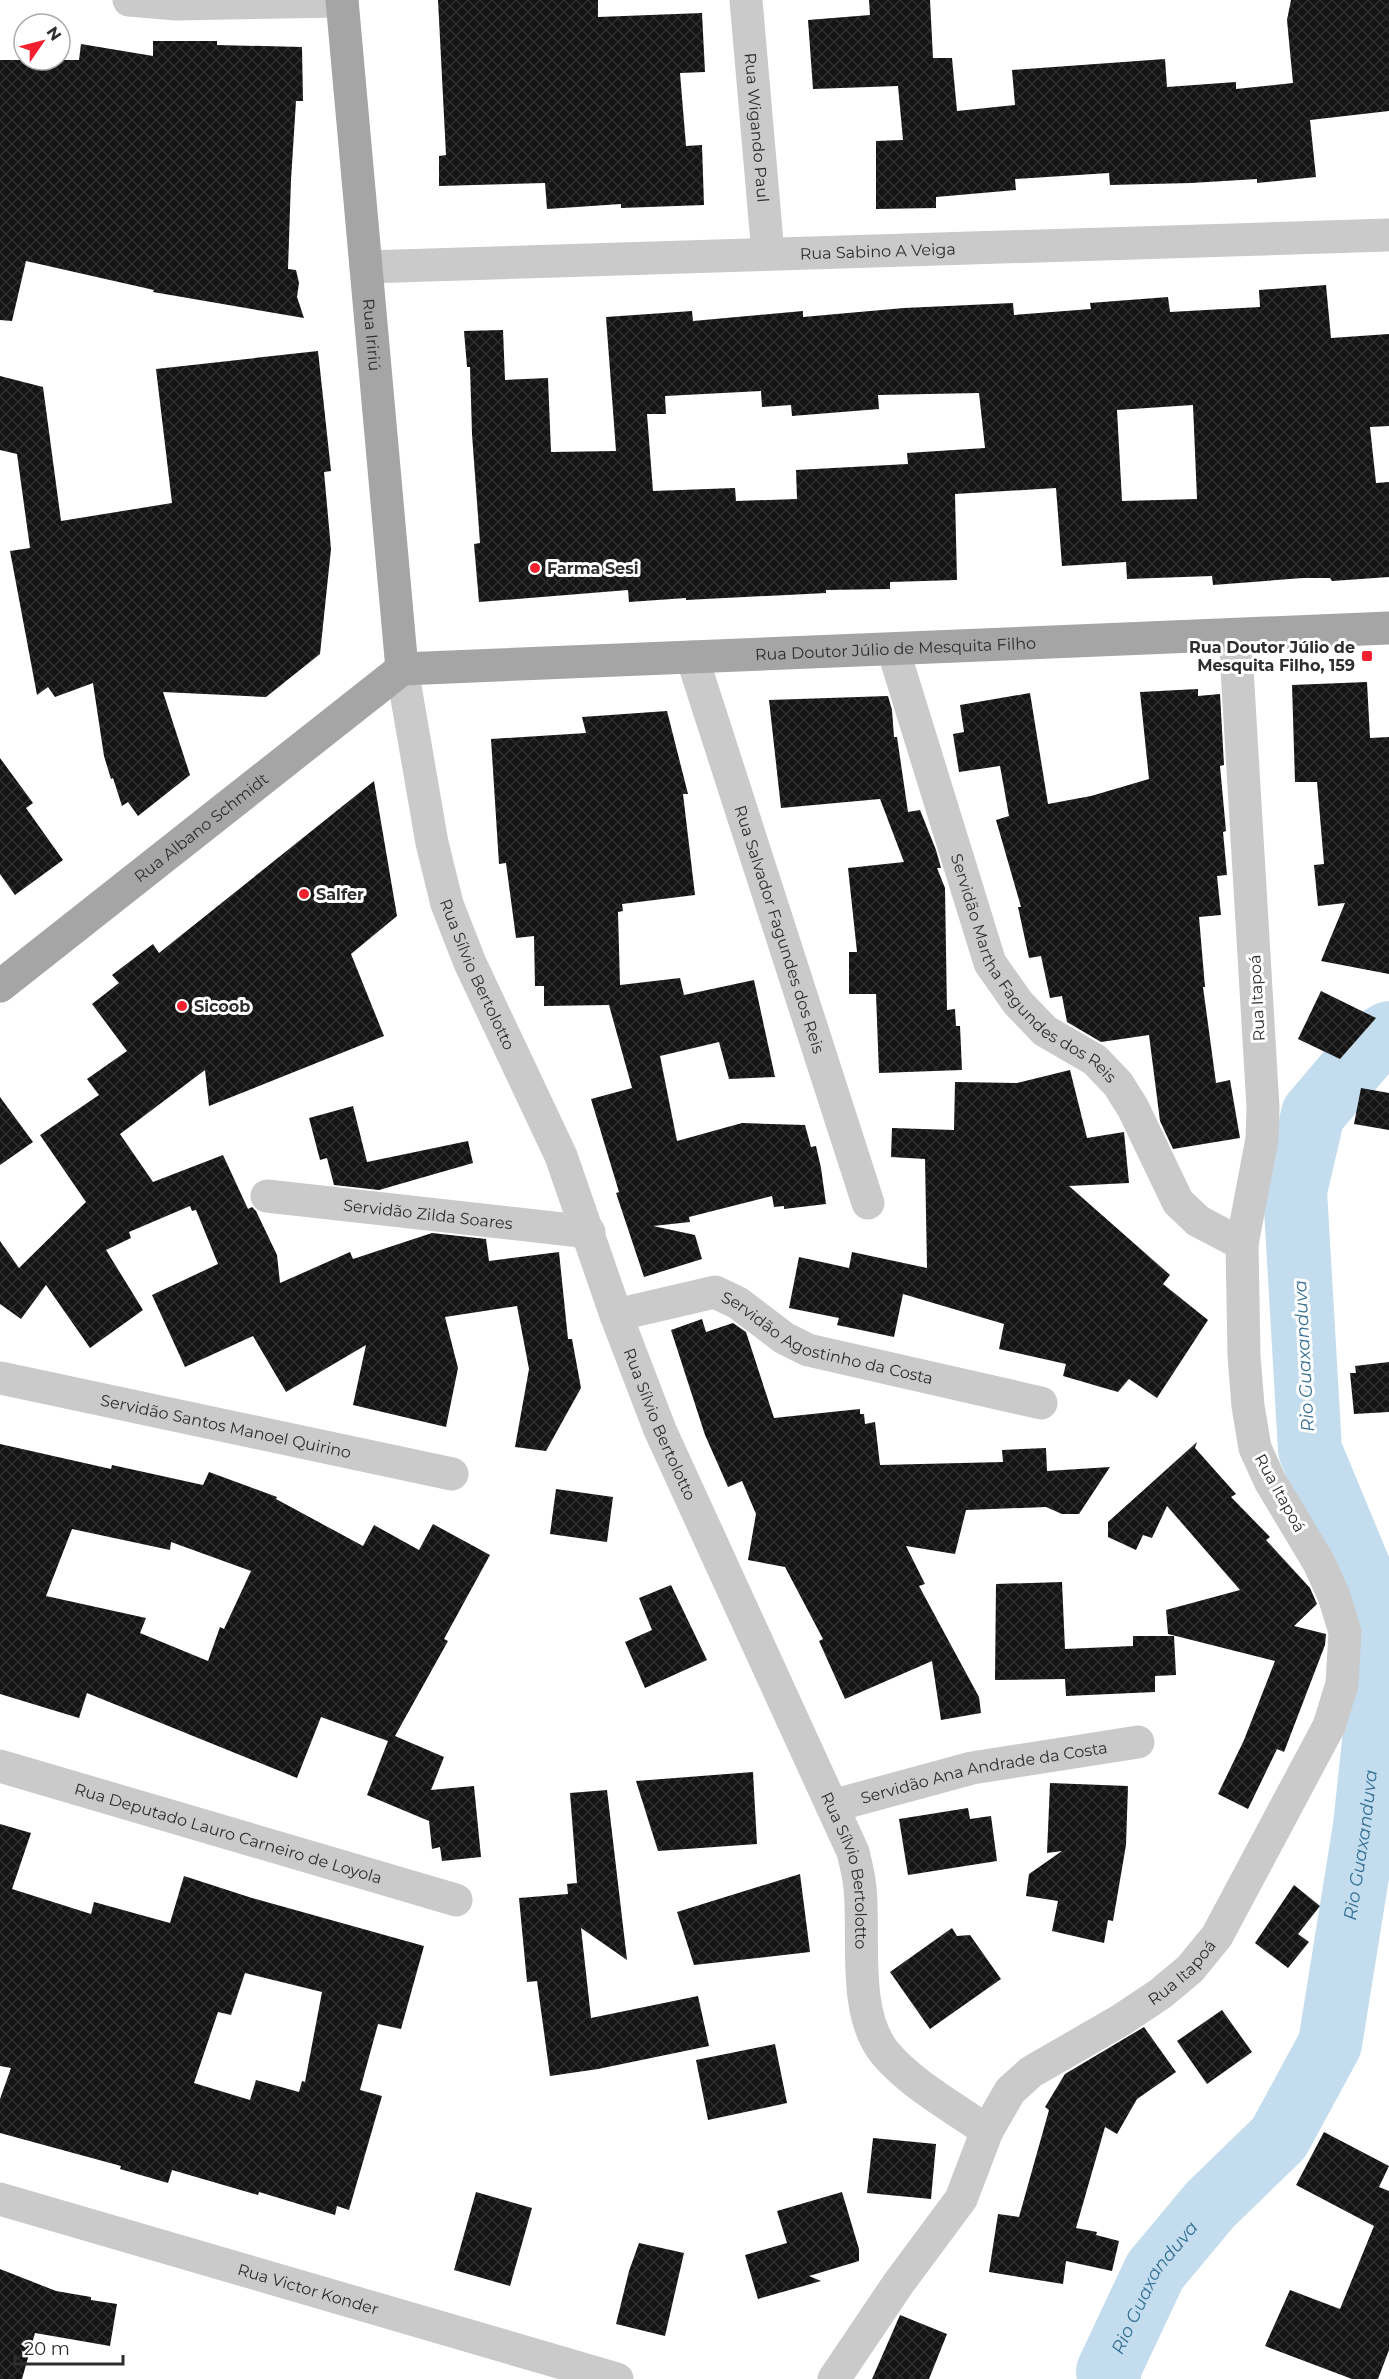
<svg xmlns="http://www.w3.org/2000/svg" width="1389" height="2379" viewBox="0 0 1389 2379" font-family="Montserrat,sans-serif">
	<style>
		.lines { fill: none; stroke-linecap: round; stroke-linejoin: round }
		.river { stroke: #c3ddee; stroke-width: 64 }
		.building { fill: url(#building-cross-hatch); fill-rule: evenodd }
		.minor { stroke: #cacaca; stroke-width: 33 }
		.major { stroke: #a5a5a5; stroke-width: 33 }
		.poi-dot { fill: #f3202f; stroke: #fff; stroke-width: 2 }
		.labels { text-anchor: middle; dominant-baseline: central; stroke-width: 6; stroke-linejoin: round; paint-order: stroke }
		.street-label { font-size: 16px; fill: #2d2d2d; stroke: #fff }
		.poi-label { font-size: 16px; font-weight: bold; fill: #2d2d2d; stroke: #fff; text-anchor: start }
		.water-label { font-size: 18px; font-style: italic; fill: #356f95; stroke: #fff }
	</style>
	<defs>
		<pattern id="building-cross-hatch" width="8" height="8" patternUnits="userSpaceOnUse" patternTransform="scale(1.5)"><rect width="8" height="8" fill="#141414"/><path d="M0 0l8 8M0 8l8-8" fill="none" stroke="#2e2e2e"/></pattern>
	</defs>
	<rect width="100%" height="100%" fill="#fff"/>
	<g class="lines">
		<path class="river" id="s1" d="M1109 2379 1108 2371 1155 2271 1210 2205 1279 2138 1330 2044 1365 1826 1382 1667 1375 1607 1310 1450 1295 1191 1313 1114 1373 1043 1389 1033"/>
	</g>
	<g class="building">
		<polygon points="438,0 598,0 598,17 702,13 705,72 680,73 686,146 702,145 704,205 621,208 621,204 547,209 545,183 439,186 439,156 446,155"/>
		<polygon points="869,0 930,0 933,58 952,58 957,111 1015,105 1012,70 1165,59 1167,87 1236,82 1236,89 1293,83 1287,20 1291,0 1389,0 1389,111 1310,120 1316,177 1257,183 1257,179 1191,183 1110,185 1109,173 1015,179 1016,190 936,197 936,208 876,209 876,141 903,140 898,86 813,89 808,20 870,15"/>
		<polygon points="153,41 217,41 217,45 302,47 303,101 296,101 291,180 288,269 296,270 299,283 297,297 304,318 153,292 154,290 26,261 12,321 0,320 0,60 79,60 81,44 153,56"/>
		<path d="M1326 285 1331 338 1389 334V426L1370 427 1376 483 1389 482V577L1332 581 1330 578H1303L1213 585 1212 576 1127 579 1126 562 1062 566 1056 488 955 494 957 580 890 582V589L826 590V593L686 600V598L629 602 628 590 479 602 474 544 480 543 472 434 470 367H467L464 331 503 330 505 380 548 378 551 452 616 451 606 317 692 311 693 321 803 311V317L904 308 1013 303 1014 315 1091 309 1090 303 1168 297 1170 312 1260 307 1259 290ZM761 391 762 407 791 405 792 416 879 409 878 395 979 393 985 448 907 453 908 464 796 470 797 499 736 501 735 488 653 491 647 414H666L665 396ZM1193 405 1197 499 1122 501 1117 410Z"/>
		<polygon points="318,351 331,471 324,472 331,549 320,654 266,697 163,692 190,775 138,816 128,802 122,806 113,778 111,779 104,756 93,683 55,697 48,687 37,695 10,551 30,548 17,454 0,450 0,376 43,387 61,521 172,503 156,369"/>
		<polygon points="1367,682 1370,738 1389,737 1389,974 1321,961 1345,903 1318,906 1314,865 1324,864 1317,782 1295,782 1292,685"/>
		<polygon points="1198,689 1198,696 1220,694 1224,765 1220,766 1226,831 1223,832 1227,875 1217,876 1221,915 1199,917 1205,987 1203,987 1216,1083 1230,1080 1240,1138 1173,1149 1160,1121 1149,1035 1101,1042 1067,1022 1062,996 1050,998 1041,956 1029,958 1018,907 1021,907 996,820 1009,816 1000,766 959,772 953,734 964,732 960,705 1030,693 1048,804 1091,796 1149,779 1140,692"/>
		<polygon points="888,696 892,710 894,737 897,737 908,812 920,810 936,850 941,868 937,868 945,888 947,1010 955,1009 956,1026 960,1026 962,1070 879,1073 876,994 849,994 849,952 857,952 848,868 904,862 880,799 781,808 769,700"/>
		<polygon points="667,711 688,794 683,794 695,895 622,904 623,911 618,912 620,985 680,978 684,995 754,980 775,1077 729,1079 719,1042 660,1056 677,1141 742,1123 805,1125 811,1147 816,1146 821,1168 826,1204 784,1209 784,1206 774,1207 772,1196 689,1217 690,1222 653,1226 695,1235 702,1259 644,1277 616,1193 619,1192 591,1099 632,1088 609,1005 544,1006 544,986 535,986 534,936 516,938 506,863 499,864 491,739 586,733 582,717"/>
		<polygon points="0,758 33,803 26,808 63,860 15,895 0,874"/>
		<polygon points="374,781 397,916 351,954 384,1036 209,1106 205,1070 120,1134 153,1182 223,1155 248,1209 252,1207 256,1211 277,1255 280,1283 350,1252 353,1259 432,1233 486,1239 489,1261 559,1252 568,1339 572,1339 581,1388 546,1451 515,1447 529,1369 517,1306 445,1317 458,1368 446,1427 353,1405 366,1345 286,1392 253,1336 185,1367 152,1295 218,1264 196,1210 192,1211 190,1206 129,1232 131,1238 106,1250 143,1310 90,1348 46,1285 21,1319 0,1304 0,1241 19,1268 86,1202 40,1135 99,1095 87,1079 127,1051 92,1004 119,983 112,975 153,944 159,953"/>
		<polygon points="1321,991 1376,1018 1340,1059 1298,1039"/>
		<polygon points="1070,1070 1087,1138 1124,1132 1129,1183 1069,1186 1170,1275 1163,1284 1208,1320 1157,1398 1129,1379 1118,1392 1063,1376 1066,1364 999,1349 1004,1324 903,1294 894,1337 837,1325 839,1318 789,1308 799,1257 849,1268 852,1252 927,1268 925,1159 891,1157 892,1128 954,1130 955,1082 1017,1083"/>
		<polygon points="1361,1088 1389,1093 1389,1130 1354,1124"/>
		<polygon points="0,1097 33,1142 0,1165"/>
		<polygon points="353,1106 367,1162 468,1141 473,1163 379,1190 334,1185 327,1158 320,1160 309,1118"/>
		<polygon points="702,1319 706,1332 733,1323 746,1332 774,1418 860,1409 860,1414 864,1414 865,1424 875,1422 880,1465 1003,1462 1002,1450 1046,1448 1047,1471 1110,1467 1079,1514 1062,1514 1046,1507 966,1510 955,1554 906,1546 925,1584 919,1586 979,1697 981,1713 941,1720 932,1661 845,1699 819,1641 823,1639 785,1567 748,1560 756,1514 742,1481 728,1487 705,1435 671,1330"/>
		<polygon points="1389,1362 1389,1412 1354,1414 1350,1373 1356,1373 1355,1366"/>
		<polygon points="1197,1442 1195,1448 1236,1494 1231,1497 1270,1537 1266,1540 1310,1588 1317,1604 1294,1626 1326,1634 1325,1645 1284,1752 1277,1749 1248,1809 1218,1794 1244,1740 1275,1661 1168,1634 1166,1610 1240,1590 1167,1506 1152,1538 1143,1535 1136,1550 1108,1537 1108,1522"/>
		<path d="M0 1444 111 1469 112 1465 203 1485 209 1472 277 1497 276 1499 363 1546 374 1525 419 1550 433 1524 490 1555 444 1639 448 1641 395 1736 444 1757 431 1790 474 1786 481 1857 442 1861 440 1847 432 1849 429 1821 367 1795 388 1741 321 1717 297 1778 87 1693 79 1718 0 1694ZM72 1529 170 1550 171 1542 251 1571 224 1629 220 1627 208 1661 140 1633 146 1618 46 1596Z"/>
		<polygon points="556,1489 613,1497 607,1542 550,1534"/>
		<polygon points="1062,1582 1065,1649 1133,1646 1133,1636 1174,1636 1176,1675 1155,1676 1155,1692 1066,1696 1065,1679 995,1680 996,1584"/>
		<polygon points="671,1585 707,1660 645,1688 625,1642 652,1630 639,1598"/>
		<polygon points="753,1772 757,1844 658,1851 636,1781"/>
		<polygon points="1050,1783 1128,1786 1126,1845 1113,1921 1108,1920 1104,1943 1052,1931 1058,1901 1026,1896 1029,1874 1062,1851 1047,1853"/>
		<polygon points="607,1790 627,1960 581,1928 591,2018 698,1996 709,2046 598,2069 550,2076 537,1981 527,1982 519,1898 568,1894 567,1884 577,1883 570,1793"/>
		<polygon points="968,1808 970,1819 991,1816 997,1861 908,1875 899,1819"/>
		<path d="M0 1824 31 1833 12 1889 91 1914 94 1902 170 1923 184 1876 252 1898 424 1946 401 2029 378 2024 360 2090 382 2096 349 2210 337 2206 335 2215 259 2192 258 2195 172 2170 168 2183 120 2169 121 2166 0 2133V2099L11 2068 0 2066ZM245 1973 322 1992 305 2082 302 2081 299 2092 256 2080 250 2100 194 2083 218 2012 231 2015Z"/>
		<polygon points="800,1874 810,1952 694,1965 677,1912"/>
		<polygon points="1294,1885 1320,1906 1298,1934 1309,1942 1288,1968 1255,1943"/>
		<polygon points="952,1928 957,1936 970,1935 1001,1979 930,2029 890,1972"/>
		<polygon points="1222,2010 1252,2052 1207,2084 1177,2041"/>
		<polygon points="1144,2027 1176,2072 1137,2099 1117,2134 1105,2127 1076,2228 1097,2232 1096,2235 1119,2241 1112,2271 1066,2261 1063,2284 989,2272 998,2214 1019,2217 1049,2110 1045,2107 1065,2074"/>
		<polygon points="775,2044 787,2103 708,2120 696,2060"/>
		<polygon points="1324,2132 1389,2166 1379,2187 1389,2191 1389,2350 1378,2379 1352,2379 1265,2346 1290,2290 1340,2309 1374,2226 1296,2185"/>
		<polygon points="873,2138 936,2144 931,2199 867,2193"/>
		<polygon points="476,2192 532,2208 510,2286 454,2270"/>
		<polygon points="842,2192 859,2249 859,2261 809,2276 821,2281 758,2299 745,2255 787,2243 777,2211"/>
		<polygon points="639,2243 684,2253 665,2336 616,2324 629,2271"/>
		<polygon points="0,2269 56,2291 91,2297 91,2300 117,2304 110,2346 35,2333 22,2379 0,2379"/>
		<polygon points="900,2315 947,2334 929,2379 872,2379"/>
	</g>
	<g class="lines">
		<g class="minor">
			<polyline points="129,0 176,4 342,1"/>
			<path id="s2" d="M746 0 768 254"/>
			<path id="s3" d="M366 267 1389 235"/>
			<path id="s4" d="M893 649 990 963 1018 1003 1045 1031 1095 1060 1118 1084 1133 1108 1178 1202 1198 1221 1242 1244"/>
			<path id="s5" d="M692 657 868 1203"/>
			<path id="s6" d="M402 669 432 843 447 904 470 963 561 1156 616 1315 660 1430 853 1852C856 1864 859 1876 860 1888 865 1937 852 2013 885 2053 912 2085 953 2107 987 2131"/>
			<path id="s7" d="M267 1196 589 1232"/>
			<path id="s8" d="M616 1315 715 1292 738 1303 784 1338 808 1350 1041 1403"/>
			<path id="s9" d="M0 1378 452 1474"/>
			<path id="s10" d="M0 1766 456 1900"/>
			<path id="s11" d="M832 1806 972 1768 1138 1742"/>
			<path id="s12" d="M0 2199 617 2379"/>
			<path id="s13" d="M834 2379 898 2284 961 2199 987 2131 1010 2091 1031 2072 1121 2020 1160 1994 1190 1969 1217 1936 1329 1726 1342 1684 1345 1632 1334 1596 1319 1563 1270 1481 1255 1448 1248 1406 1244 1356 1242 1244 1262 1139 1263 1107 1235 635"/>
		</g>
		<g class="major">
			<path id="s14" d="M342 0 402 669"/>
			<path id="s15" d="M402 669 1389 628"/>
			<path id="s16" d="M0 986 402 669"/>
		</g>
	</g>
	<g class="poi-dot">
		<circle cx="535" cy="568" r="6"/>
		<rect x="1361" y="650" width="12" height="12" rx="3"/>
		<circle cx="304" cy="894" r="6"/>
		<circle cx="182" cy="1006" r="6"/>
	</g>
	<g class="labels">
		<g class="street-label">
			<text stroke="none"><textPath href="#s2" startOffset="128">Rua Wigando Paul</textPath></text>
			<text stroke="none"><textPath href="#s3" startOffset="512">Rua Sabino A Veiga</textPath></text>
			<text stroke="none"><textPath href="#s14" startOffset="336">Rua Iririú</textPath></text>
			<text stroke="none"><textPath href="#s15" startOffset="494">Rua Doutor Júlio de Mesquita Filho</textPath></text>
			<text stroke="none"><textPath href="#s16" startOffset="256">Rua Albano Schmidt</textPath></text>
			<text stroke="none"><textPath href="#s5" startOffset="286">Rua Salvador Fagundes dos Reis</textPath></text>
			<text stroke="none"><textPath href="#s4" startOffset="358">Servidão Martha Fagundes dos Reis</textPath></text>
			<text stroke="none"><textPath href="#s6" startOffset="316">Rua Sílvio Bertolotto</textPath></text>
			<text transform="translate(1257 998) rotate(-93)">Rua Itapoá</text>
			<text stroke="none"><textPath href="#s7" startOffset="162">Servidão Zilda Soares</textPath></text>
			<text stroke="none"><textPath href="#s8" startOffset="225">Servidão Agostinho da Costa</textPath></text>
			<text stroke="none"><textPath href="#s6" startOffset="802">Rua Sílvio Bertolotto</textPath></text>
			<text stroke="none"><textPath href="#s9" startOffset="231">Servidão Santos Manoel Quirino</textPath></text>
			<text transform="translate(1280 1493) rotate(61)">Rua Itapoá</text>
			<text stroke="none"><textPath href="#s11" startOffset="156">Servidão Ana Andrade da Costa</textPath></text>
			<text stroke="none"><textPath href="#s10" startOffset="238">Rua Deputado Lauro Carneiro de Loyola</textPath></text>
			<text stroke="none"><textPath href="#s6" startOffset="1288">Rua Sílvio Bertolotto</textPath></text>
			<text stroke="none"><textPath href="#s13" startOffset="549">Rua Itapoá</textPath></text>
			<text stroke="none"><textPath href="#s12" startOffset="321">Rua Victor Konder</textPath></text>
		</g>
		<g class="poi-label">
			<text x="547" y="568">Farma Sesi</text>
			<text x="1355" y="647" text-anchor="end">Rua Doutor Júlio de<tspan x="1355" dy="18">Mesquita Filho, 159</tspan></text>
			<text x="316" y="894">Salfer</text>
			<text x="194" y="1006">Sicoob</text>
		</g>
		<g class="water-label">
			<text transform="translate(1304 1356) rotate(-93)">Rio Guaxanduva</text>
			<text stroke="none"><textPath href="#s1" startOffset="609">Rio Guaxanduva</textPath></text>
			<text stroke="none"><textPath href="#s1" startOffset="104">Rio Guaxanduva</textPath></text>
		</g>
	</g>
	<g transform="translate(42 42) rotate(55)"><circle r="28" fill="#ffffff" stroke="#ababab" stroke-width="1.5"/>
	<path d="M0-4.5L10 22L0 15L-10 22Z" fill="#f3202f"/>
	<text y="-9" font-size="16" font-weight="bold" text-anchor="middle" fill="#2d2d2d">N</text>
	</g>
	<path d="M15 2355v9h108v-9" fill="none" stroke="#2d2d2d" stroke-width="3"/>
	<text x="24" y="2355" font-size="18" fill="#2d2d2d" stroke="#ffffff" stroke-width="4.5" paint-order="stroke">20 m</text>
</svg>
